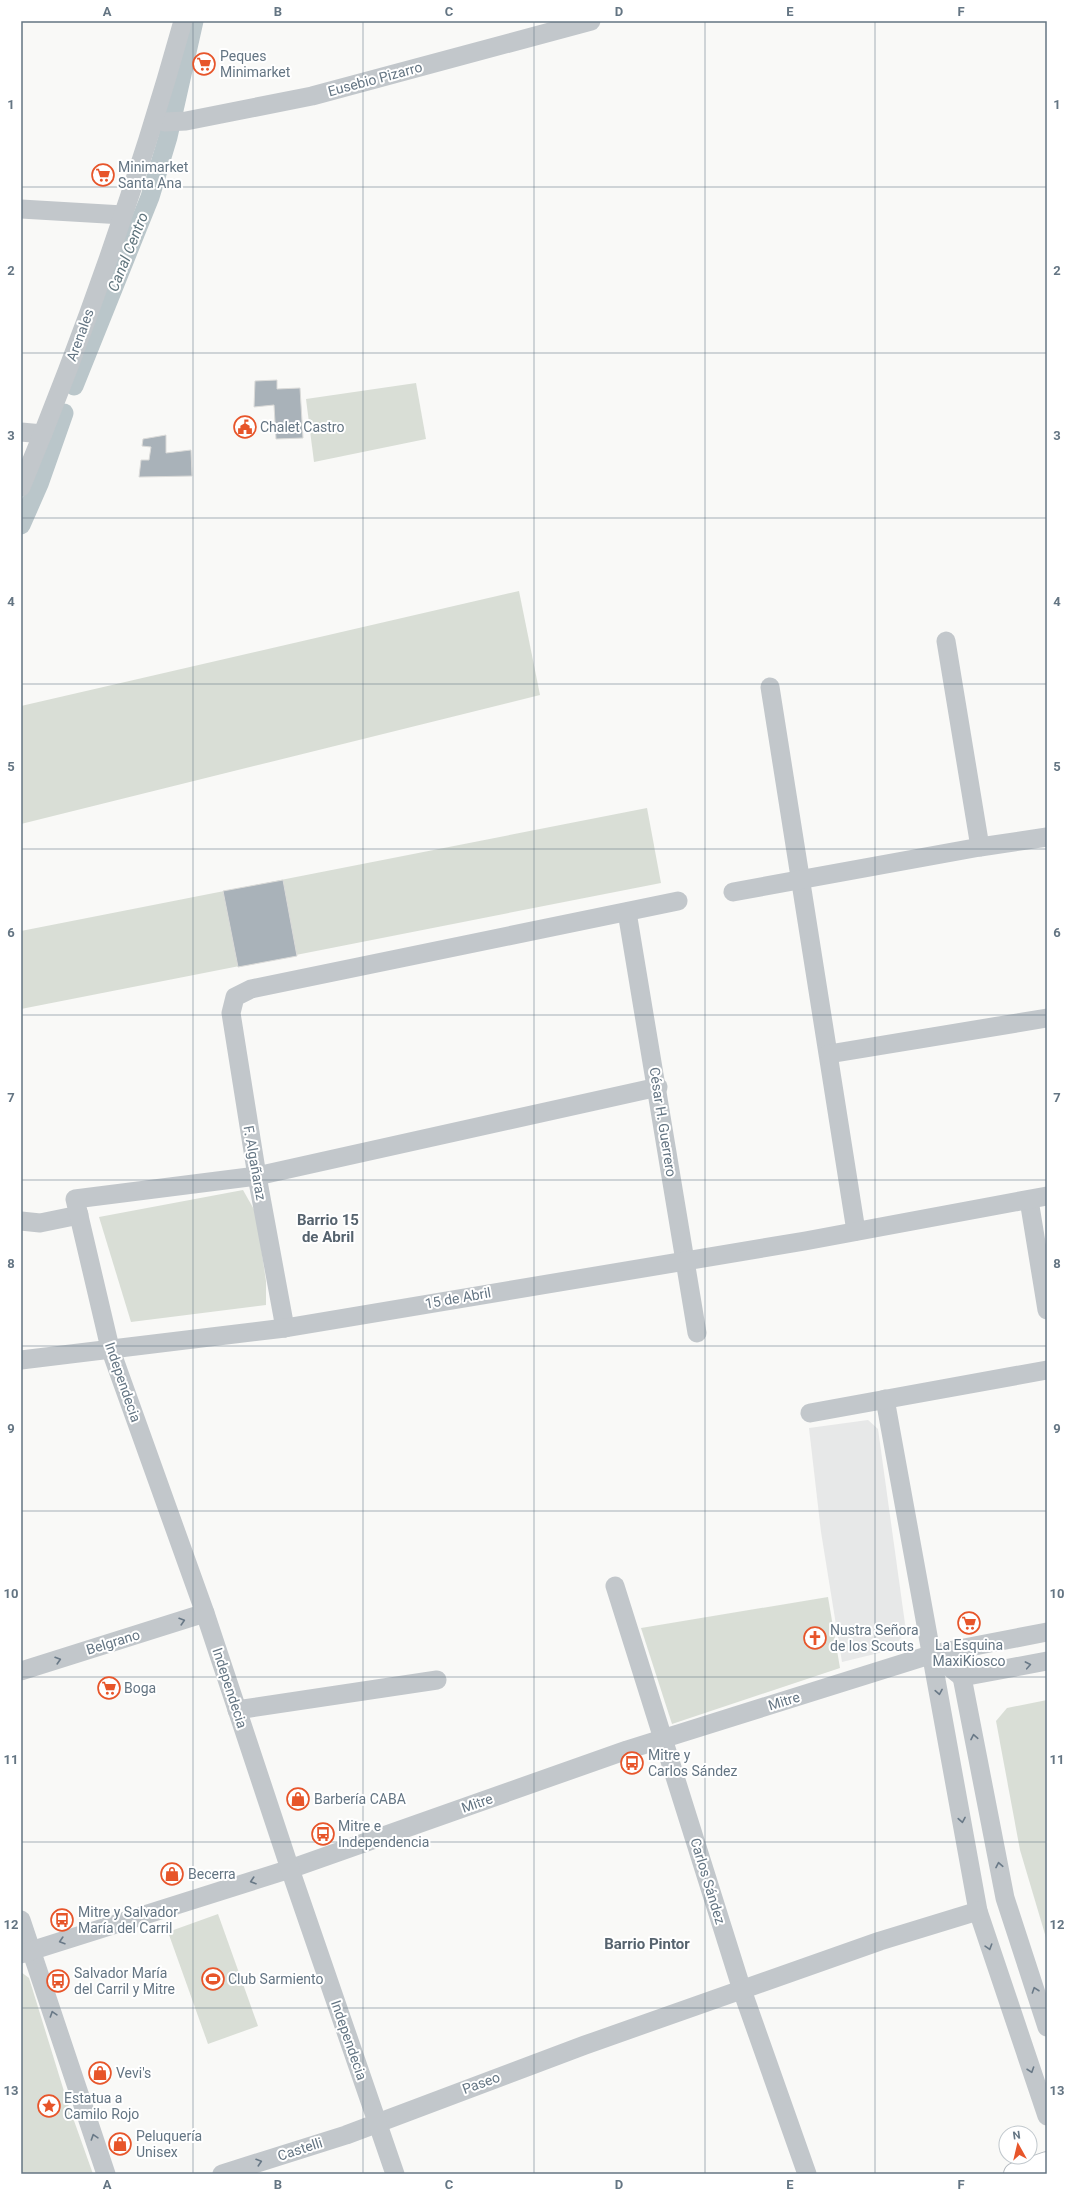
<svg xmlns="http://www.w3.org/2000/svg" width="1068" height="2195" viewBox="0 0 1068 2195" font-family="Roboto,sans-serif">
	<style>
		.built { fill: #e7e8e8 }
		.green { fill: #d9ded6 }
		.lines { fill: none; stroke-linecap: round; stroke-linejoin: round }
		.canal { stroke: #bac6ca; stroke-width: 19 }
		.building { fill: #a9b2b9; stroke: #dbdbd9 }
		.secondary-casing { stroke: #b5bbc0; stroke-width: 24 }
		.street { stroke: #c2c7cb; stroke-width: 19 }
		.secondary { stroke: #fff; stroke-width: 22 }
		.oneway { stroke: #697987 }
		.grid { fill: none; stroke: #647583; stroke-width: 1; stroke-opacity: 0.55 }
		.labels { text-anchor: middle; dominant-baseline: central; stroke-width: 4; stroke-linejoin: round; paint-order: stroke }
		.poi-label { font-size: 14px; fill: #647583; stroke: #fff; text-anchor: start }
		.street-label { font-size: 14px; fill: #647583; stroke: #fff }
		.water-label { font-size: 15px; font-style: italic; fill: #5f747c; stroke: #fff }
		.neighbourhood-label { font-size: 15px; font-weight: bold; fill: #56636e; stroke: #fff }
		.neatline { fill: none; stroke: #647583; stroke-width: 1.5 }
		.grid-label { font-size: 13px; text-anchor: middle; font-weight: bold; fill: #647583 }
	</style>
	<rect width="100%" height="100%" fill="#f9f9f7"/>
	<polygon class="built" points="868,1420 878,1429 906,1631 897,1643 879,1653 842,1662 821,1532 809,1428"/>
	<g class="green">
		<polygon points="416,383 426,439 314,462 306,399"/>
		<polygon points="519,591 540,695 21,824 21,706"/>
		<polygon points="647,808 661,883 21,1009 21,931"/>
		<polygon points="243,1190 256,1213 266,1281 266,1305 131,1322 99,1217"/>
		<polygon points="828,1597 840,1668 672,1724 641,1628"/>
		<polygon points="1047,1700 1047,1941 1020,1850 996,1721 1007,1708"/>
		<polygon points="218,1914 258,2026 208,2044 168,1932"/>
		<polygon points="21,1972 29,1978 67,2101 93,2174 21,2174"/>
	</g>
	<g class="lines">
		<g class="canal">
			<polyline points="74,386 150,197 168,137 194,21"/>
			<polyline points="21,525 39,484 64,413"/>
		</g>
	</g>
	<g class="building">
		<polygon points="277,380 277,389 300,388 303,438 276,439 274,405 254,407 255,381"/>
		<polygon points="166,435 166,453 191,450 192,476 139,477 141,460 149,460 151,447 142,446 143,439"/>
		<polygon points="283,880 297,956 238,967 223,891"/>
	</g>
	<g class="lines">
		<g class="secondary-casing">
			<polyline id="secondary" points="1015,2174 1047,2163"/>
		</g>
		<g class="street">
			<polyline points="156,119 165,122 186,121 312,96 591,21"/>
			<polyline points="21,209 123,215"/>
			<polyline points="21,432 43,434"/>
			<path d="M21 487C84 335 139 179 183 21"/>
			<polyline points="946,641 980,847"/>
			<polyline points="770,687 856,1231"/>
			<polyline points="733,892 980,847 1047,837"/>
			<polyline points="627,912 697,1333"/>
			<polyline points="829,1054 1047,1018"/>
			<polyline points="1029,1200 1047,1310"/>
			<polyline points="21,1221 40,1223 79,1215"/>
			<polyline points="285,1328 257,1176 231,1013 235,997 251,989 678,901"/>
			<polyline points="21,1360 285,1328 805,1241 1047,1196"/>
			<polyline points="885,1399 978,1911 1047,2116"/>
			<polyline points="810,1413 1047,1370"/>
			<polyline points="615,1586 742,1990 807,2174"/>
			<polyline points="933,1654 962,1677 1047,1661"/>
			<polyline points="21,1671 205,1613"/>
			<polyline points="962,1677 1005,1898 1047,2027"/>
			<polyline points="237,1710 437,1680"/>
			<polyline points="21,1920 106,2174"/>
			<polyline points="21,1954 290,1869 627,1750 933,1654 1047,1632"/>
			<polyline points="222,2174 346,2135 585,2045 880,1941 978,1911"/>
			<polyline points="395,2174 290,1869 205,1613 110,1348 75,1199 257,1176 658,1087"/>
		</g>
		<use href="#secondary" class="secondary"/>
	</g>
	<defs><path id="oneway-chevron" d="M-2-3.5L2.5 0L-2 3.5" fill="none" stroke-width="1.6" stroke-linecap="round" stroke-linejoin="round"/></defs>
	<g class="oneway">
		<use href="#oneway-chevron" transform="translate(182 1621) rotate(-17)"/>
		<use href="#oneway-chevron" transform="translate(58 1660) rotate(-17)"/>
		<use href="#oneway-chevron" transform="translate(1028 1665) rotate(-11)"/>
		<use href="#oneway-chevron" transform="translate(939 1692) rotate(80)"/>
		<use href="#oneway-chevron" transform="translate(974 1737) rotate(-101)"/>
		<use href="#oneway-chevron" transform="translate(962 1820) rotate(80)"/>
		<use href="#oneway-chevron" transform="translate(999 1865) rotate(-101)"/>
		<use href="#oneway-chevron" transform="translate(253 1881) rotate(162)"/>
		<use href="#oneway-chevron" transform="translate(62 1941) rotate(163)"/>
		<use href="#oneway-chevron" transform="translate(989 1947) rotate(73)"/>
		<use href="#oneway-chevron" transform="translate(1035 1990) rotate(-109)"/>
		<use href="#oneway-chevron" transform="translate(53 2014) rotate(-108)"/>
		<use href="#oneway-chevron" transform="translate(1031 2070) rotate(71)"/>
		<use href="#oneway-chevron" transform="translate(94 2137) rotate(-108)"/>
		<use href="#oneway-chevron" transform="translate(259 2162) rotate(-18)"/>
	</g>
	<path class="grid" d="M193 21V2174M363 21V2174M534 21V2174M705 21V2174M875 21V2174M21 187H1047M21 353H1047M21 518H1047M21 684H1047M21 849H1047M21 1015H1047M21 1180H1047M21 1346H1047M21 1511H1047M21 1677H1047M21 1842H1047M21 2008H1047"/>
	<defs>
		<g id="supermarket-ring" transform="scale(1.15)"><circle r="9.5" fill="#fff" stroke="#e7552a" stroke-width="1.5"/><path d="M-6-5.5h2.5l.6 2H6L4.5 2H-2.5L-4.4-4H-6ZM-1.5 3.2a1.3 1.3 0 1 0 .1 0ZM3 3.2a1.3 1.3 0 1 0 .1 0Z" fill="#e7552a"/></g>
		<g id="civic-ring" transform="scale(1.15)"><circle r="9.5" fill="#fff" stroke="#e7552a" stroke-width="1.5"/><path d="M-.6-6.5H3V-4.5H.6V-3L4-1V1h2V6H-6V1h2V-1L-.6-3ZM-1.2 2.5V6h2.4V2.5Z" fill="#e7552a"/></g>
		<g id="church-ring" transform="scale(1.15)"><circle r="9.5" fill="#fff" stroke="#e7552a" stroke-width="1.5"/><path d="M-1.2-6h2.4v3.5h3.3v2.4h-3.3V6h-2.4V-.1h-3.3v-2.4h3.3Z" fill="#e7552a"/></g>
		<g id="bus-ring" transform="scale(1.15)"><circle r="9.5" fill="#fff" stroke="#e7552a" stroke-width="1.5"/><path d="M-5-6H5V4H4V6H2V4H-2V6H-4V4H-5ZM-3.5-4V0h7V-4ZM-3.5 1.2v1.5H-2V1.2ZM2 1.2v1.5H3.5V1.2Z" fill="#e7552a"/></g>
		<g id="shop-ring" transform="scale(1.15)"><circle r="9.5" fill="#fff" stroke="#e7552a" stroke-width="1.5"/><path d="M-5-2.5h2.3a2.7 3.5 0 0 1 5.4 0H5L5.5 6h-11ZM-1.5-2.5h3a1.5 2.3 0 0 0-3 0Z" fill="#e7552a"/></g>
		<g id="stadium-ring" transform="scale(1.15)"><circle r="9.5" fill="#fff" stroke="#e7552a" stroke-width="1.5"/><path d="M0-5a6.5 5 0 1 0 0 10a6.5 5 0 1 0 0-10ZM-3.5-1.8h7v3.6h-7Z" fill="#e7552a"/></g>
		<g id="sight-ring" transform="scale(1.15)"><circle r="9.5" fill="#fff" stroke="#e7552a" stroke-width="1.5"/><path d="M0-6L1.8-2.2L6-1.7L2.9 1.2L3.7 5.4L0 3.3L-3.7 5.4L-2.9 1.2L-6-1.7L-1.8-2.2Z" fill="#e7552a"/></g>
	</defs>
	<g fill-rule="evenodd">
		<use href="#supermarket-ring" x="204" y="64"/>
		<use href="#supermarket-ring" x="103" y="175"/>
		<use href="#civic-ring" x="245" y="427"/>
		<use href="#supermarket-ring" x="969" y="1623"/>
		<use href="#church-ring" x="815" y="1638"/>
		<use href="#supermarket-ring" x="109" y="1688"/>
		<use href="#bus-ring" x="632" y="1763"/>
		<use href="#shop-ring" x="298" y="1799"/>
		<use href="#bus-ring" x="323" y="1834"/>
		<use href="#shop-ring" x="172" y="1874"/>
		<use href="#bus-ring" x="62" y="1920"/>
		<use href="#stadium-ring" x="213" y="1979"/>
		<use href="#bus-ring" x="58" y="1981"/>
		<use href="#shop-ring" x="100" y="2073"/>
		<use href="#sight-ring" x="49" y="2106"/>
		<use href="#shop-ring" x="120" y="2144"/>
	</g>
	<g class="labels">
		<g class="poi-label">
			<text x="220" y="56">Peques<tspan x="220" dy="16">Minimarket</tspan></text>
			<text x="118" y="167">Minimarket<tspan x="118" dy="16">Santa Ana</tspan></text>
			<text x="260" y="427">Chalet Castro</text>
			<text x="830" y="1630">Nustra Señora<tspan x="830" dy="16">de los Scouts</tspan></text>
			<text x="969" y="1645" text-anchor="middle">La Esquina<tspan x="969" dy="16">MaxiKiosco</tspan></text>
			<text x="124" y="1688">Boga</text>
			<text x="648" y="1755">Mitre y<tspan x="648" dy="16">Carlos Sández</tspan></text>
			<text x="314" y="1799">Barbería CABA</text>
			<text x="338" y="1826">Mitre e<tspan x="338" dy="16">Independencia</tspan></text>
			<text x="188" y="1874">Becerra</text>
			<text x="78" y="1912">Mitre y Salvador<tspan x="78" dy="16">María del Carril</tspan></text>
			<text x="74" y="1973">Salvador María<tspan x="74" dy="16">del Carril y Mitre</tspan></text>
			<text x="228" y="1979">Club Sarmiento</text>
			<text x="116" y="2073">Vevi's</text>
			<text x="64" y="2098">Estatua a<tspan x="64" dy="16">Camilo Rojo</tspan></text>
			<text x="136" y="2136">Peluquería<tspan x="136" dy="16">Unisex</tspan></text>
		</g>
		<g class="street-label">
			<text transform="translate(375 79) rotate(-15)">Eusebio Pizarro</text>
			<text transform="translate(80 335) rotate(-70)">Arenales</text>
			<text transform="translate(663 1122) rotate(81)">César H. Guerrero</text>
			<text transform="translate(255 1163) rotate(80)">F. Algañaraz</text>
			<text transform="translate(458 1298) rotate(-10)">15 de Abril</text>
			<text transform="translate(123 1382) rotate(71)">Independecia</text>
			<text transform="translate(113 1642) rotate(-17)">Belgrano</text>
			<text transform="translate(230 1688) rotate(72)">Independecia</text>
			<text transform="translate(784 1701) rotate(-17)">Mitre</text>
			<text transform="translate(477 1803) rotate(-19)">Mitre</text>
			<text transform="translate(708 1881) rotate(73)">Carlos Sández</text>
			<text transform="translate(349 2040) rotate(71)">Independecia</text>
			<text transform="translate(481 2083) rotate(-20)">Paseo</text>
			<text transform="translate(300 2149) rotate(-18)">Castelli</text>
		</g>
		<g class="water-label">
			<text transform="translate(128 252) rotate(-68)">Canal Centro</text>
		</g>
		<g class="neighbourhood-label">
			<text x="328" y="1220">Barrio 15<tspan x="328" dy="17">de Abril</tspan></text>
			<text x="647" y="1944">Barrio Pintor</text>
		</g>
	</g>
	<rect width="1068" height="2195" fill="none" stroke="#ffffff" stroke-width="44"/>
	<g transform="translate(1018 2145) rotate(352)"><circle r="19" fill="#ffffff" stroke="#c1c8cd"/>
	<path d="M0-3L7 15L0 10L-7 15Z" fill="#e7552a"/>
	<text y="-6" font-size="11" font-weight="bold" text-anchor="middle" fill="#647583">N</text>
	</g>
	<rect x="22" y="22" width="1024" height="2151" class="neatline"/>
	<g class="grid-label">
		<text x="107" y="16">A</text>
		<text x="278" y="16">B</text>
		<text x="449" y="16">C</text>
		<text x="619" y="16">D</text>
		<text x="790" y="16">E</text>
		<text x="961" y="16">F</text>
		<text x="11" y="109">1</text>
		<text x="1057" y="109">1</text>
		<text x="11" y="275">2</text>
		<text x="1057" y="275">2</text>
		<text x="11" y="440">3</text>
		<text x="1057" y="440">3</text>
		<text x="11" y="606">4</text>
		<text x="1057" y="606">4</text>
		<text x="11" y="771">5</text>
		<text x="1057" y="771">5</text>
		<text x="11" y="937">6</text>
		<text x="1057" y="937">6</text>
		<text x="11" y="1102">7</text>
		<text x="1057" y="1102">7</text>
		<text x="11" y="1268">8</text>
		<text x="1057" y="1268">8</text>
		<text x="11" y="1433">9</text>
		<text x="1057" y="1433">9</text>
		<text x="11" y="1598">10</text>
		<text x="1057" y="1598">10</text>
		<text x="11" y="1764">11</text>
		<text x="1057" y="1764">11</text>
		<text x="11" y="1929">12</text>
		<text x="1057" y="1929">12</text>
		<text x="11" y="2095">13</text>
		<text x="1057" y="2095">13</text>
		<text x="107" y="2189">A</text>
		<text x="278" y="2189">B</text>
		<text x="449" y="2189">C</text>
		<text x="619" y="2189">D</text>
		<text x="790" y="2189">E</text>
		<text x="961" y="2189">F</text>
	</g>
</svg>
